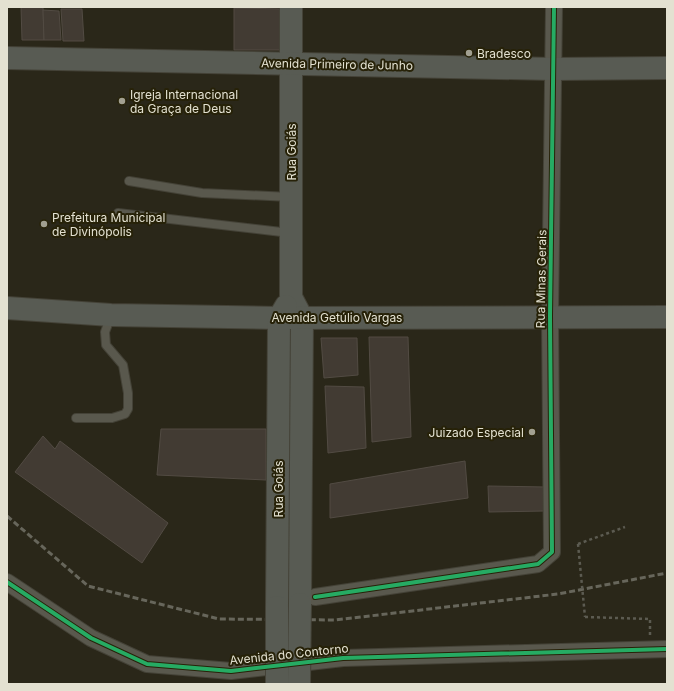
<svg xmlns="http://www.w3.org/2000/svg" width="674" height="691" viewBox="0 0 674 691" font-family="Inter,sans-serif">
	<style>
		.building { fill: #423b33; stroke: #524b43 }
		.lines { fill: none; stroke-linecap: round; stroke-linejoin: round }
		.service-casing { stroke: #444237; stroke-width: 10 }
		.minor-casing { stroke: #444237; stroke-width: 18 }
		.secondary-casing { stroke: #444237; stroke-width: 24 }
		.path { stroke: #5c5b51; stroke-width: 2.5; stroke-dasharray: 3 3; stroke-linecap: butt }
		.service { stroke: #59584d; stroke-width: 8 }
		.minor { stroke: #59584d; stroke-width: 16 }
		.secondary { stroke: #585b53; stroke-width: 22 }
		.rail { stroke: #67665b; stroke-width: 3; stroke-dasharray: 6 3; stroke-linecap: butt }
		.secondary-bridge-casing { stroke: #444237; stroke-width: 24; stroke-linecap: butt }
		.path-bridge { stroke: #5c5b51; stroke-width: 2.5; stroke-dasharray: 3 3; stroke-linecap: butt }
		.secondary-bridge { stroke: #585b53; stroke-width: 22 }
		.cycleway-casing { stroke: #272208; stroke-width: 6 }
		.cycleway { stroke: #26ab63; stroke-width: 4 }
		.poi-dot { fill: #a2a091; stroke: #272208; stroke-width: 1.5 }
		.labels { text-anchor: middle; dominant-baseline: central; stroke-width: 4; stroke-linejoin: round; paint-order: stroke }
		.poi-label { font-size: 12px; fill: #e3e1d1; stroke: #272208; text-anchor: start }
		.street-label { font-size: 12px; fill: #e3e1d1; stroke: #272208 }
	</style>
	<rect width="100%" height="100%" fill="#2a2719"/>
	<g class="building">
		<polygon points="21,7 43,7 44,40 22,40"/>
		<polygon points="234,8 283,9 281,50 234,50"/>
		<polygon points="61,9 82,9 84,41 63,41"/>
		<polygon points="43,10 59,11 61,40 44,40"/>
		<polygon points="369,337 408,337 411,437 372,442"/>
		<polygon points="321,338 357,338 358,375 324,378"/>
		<polygon points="325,386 364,387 366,448 328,453"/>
		<polygon points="161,429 266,429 266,480 157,475"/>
		<polygon points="43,436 55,449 60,441 168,523 142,563 15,472"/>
		<polygon points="465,461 468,498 330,518 330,484"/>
		<polygon points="488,486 546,487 545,511 489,512"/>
	</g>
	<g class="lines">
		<g class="service-casing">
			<g id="service">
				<polyline points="129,181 202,193 290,197"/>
				<polyline points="118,213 290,233"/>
				<polyline points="76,418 112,418 125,414 128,409 128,393 123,365 106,345 105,332 111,316"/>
			</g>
		</g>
		<g class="minor-casing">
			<g id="minor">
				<polyline points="7,582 91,638 147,664 231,671 343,658 667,649"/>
				<polyline points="315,597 538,564 552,552 550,316 554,7"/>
			</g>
		</g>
		<g class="secondary-casing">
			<g id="secondary">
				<polyline points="291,7 291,297 302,318 300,604"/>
				<polyline points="7,58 553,69 667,68"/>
				<polyline points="7,308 111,315 279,318 667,317"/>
				<polyline points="277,607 279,318 286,306"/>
			</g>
		</g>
		<g class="path">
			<polyline points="578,544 625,527"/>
			<polyline points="585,617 650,619 650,635"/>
		</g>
		<use href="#service" class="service"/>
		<use href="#minor" class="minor"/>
		<use href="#secondary" class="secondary"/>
		<polyline class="rail" points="7,516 88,586 219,619 335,620 558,594 667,573"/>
		<g class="secondary-bridge-casing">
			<g id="secondary-bridge">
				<polyline points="277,684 277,607"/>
				<polyline points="299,684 300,604"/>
			</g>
		</g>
		<polyline class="path-bridge" points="578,544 585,617"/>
		<use href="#secondary-bridge" class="secondary-bridge"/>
		<g class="cycleway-casing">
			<g id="cycleway">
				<polyline points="7,582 91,638 147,664 231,671 343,658 667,649"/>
				<polyline points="315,597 538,564 552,552 550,316 554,7"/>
			</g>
		</g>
		<use href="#cycleway" class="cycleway"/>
	</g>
	<g class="poi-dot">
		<circle cx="469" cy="53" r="4"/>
		<circle cx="122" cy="101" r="4"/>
		<circle cx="44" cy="224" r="4"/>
		<circle cx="532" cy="432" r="4"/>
	</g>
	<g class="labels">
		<g class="poi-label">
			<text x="477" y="53">Bradesco</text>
			<text x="130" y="94">Igreja Internacional<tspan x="130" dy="14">da Graça de Deus</tspan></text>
			<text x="52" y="217">Prefeitura Municipal<tspan x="52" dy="14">de Divinópolis</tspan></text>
			<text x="524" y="432" text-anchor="end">Juizado Especial</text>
		</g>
		<g class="street-label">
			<text transform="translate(337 64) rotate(1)">Avenida Primeiro de Junho</text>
			<text transform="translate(291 152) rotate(-90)">Rua Goiás</text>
			<text transform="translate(541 279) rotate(-89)">Rua Minas Gerais</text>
			<text x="337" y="317">Avenida Getúlio Vargas</text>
			<text transform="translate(278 489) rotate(-90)">Rua Goiás</text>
			<text transform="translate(289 654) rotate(-6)">Avenida do Contorno</text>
		</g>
	</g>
	<rect width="674" height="691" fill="none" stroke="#e3e1d1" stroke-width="16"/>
</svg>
